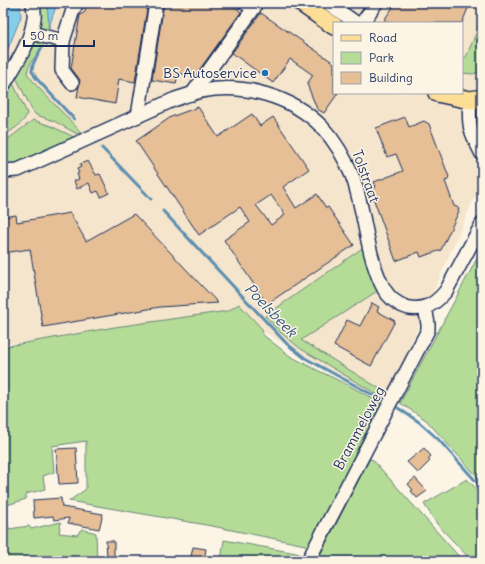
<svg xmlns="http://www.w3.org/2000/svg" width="485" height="564" viewBox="0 0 485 564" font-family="Delius,sans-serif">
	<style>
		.built { fill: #f5e5cd; fill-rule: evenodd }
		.green { fill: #b5dc97; stroke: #68867a }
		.water { fill: #86cee7; stroke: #5b8eb0 }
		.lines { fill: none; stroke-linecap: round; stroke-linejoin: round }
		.stream { stroke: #5b8eb0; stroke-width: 3 }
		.building { fill: #e6bf96; stroke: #1b2f5e; fill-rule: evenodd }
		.minor-casing { stroke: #1b2f5e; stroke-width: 16 }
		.major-casing { stroke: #1b2f5e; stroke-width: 20 }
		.minor { stroke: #fcf5e5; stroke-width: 13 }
		.major { stroke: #fdde96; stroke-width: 17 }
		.poi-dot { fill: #1f6fb2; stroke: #fcf5e5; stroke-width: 1.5 }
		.labels { text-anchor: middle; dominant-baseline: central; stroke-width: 3; stroke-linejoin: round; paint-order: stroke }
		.poi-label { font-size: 14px; fill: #1b2f5e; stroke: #fcf5e5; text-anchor: end }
		.street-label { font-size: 14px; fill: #1b2f5e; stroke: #fcf5e5 }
		.water-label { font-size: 15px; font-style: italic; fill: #365780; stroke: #fcf5e5 }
	</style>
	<rect width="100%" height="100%" fill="#fcf5e5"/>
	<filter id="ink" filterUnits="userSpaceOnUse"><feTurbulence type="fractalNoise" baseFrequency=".025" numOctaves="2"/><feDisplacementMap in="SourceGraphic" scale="8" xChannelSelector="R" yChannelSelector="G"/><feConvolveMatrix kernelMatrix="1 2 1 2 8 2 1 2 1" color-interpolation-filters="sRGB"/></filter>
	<g filter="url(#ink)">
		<path class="built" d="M3 3H482V192L475 196 386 401 239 318 3 345ZM334 23H462V93H334Z"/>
		<g class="green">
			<path d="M40 3H47C50 18 49 36 41 49 34 60 30 59 27 73L36 85 81 132 77 134 54 121 36 115 32 110 15 75 40 16Z"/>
			<polygon points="482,19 482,71 473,74 462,73 462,59 466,57"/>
			<path d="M12 81 27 113C25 123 11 131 3 136V97Z"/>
			<polygon points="33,120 51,126 76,138 12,165 3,166 3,143"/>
			<polygon points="364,247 379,290 301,340 385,392 383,398 301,349 280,332 265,316"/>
			<polygon points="482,249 482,482 426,420 400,403"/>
			<polygon points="239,304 262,329 263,335 290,356 315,369 352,387 382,404 359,446 312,545 310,546 212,526 69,501 86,489 86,441 52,446 54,472 43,476 45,489 26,494 26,499 4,506 9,529 29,526 31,529 61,522 59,533 77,535 82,529 96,533 97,561 3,561 3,347 115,327 228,311"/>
			<polygon points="372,459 463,561 317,561 369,460"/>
			<polygon points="467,479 482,495 482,561 472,561 437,524 424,504"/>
			<polygon points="224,540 296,553 305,556 304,561 221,561"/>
		</g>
		<g class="water">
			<polygon points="3,3 20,4 21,17 7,51 3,47"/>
			<polygon points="47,3 57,3 49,27"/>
		</g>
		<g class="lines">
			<g class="stream">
				<polyline points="41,49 33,64 32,71 36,78 74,119"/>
				<polyline points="102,148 151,199"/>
				<polyline points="163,211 287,344 305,358 382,400"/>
				<polyline points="398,408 419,422 438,439 482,488"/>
			</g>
		</g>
		<g class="building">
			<polygon points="86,3 148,3 135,82 119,79 115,104 77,97 80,80 71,68 80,15 85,12"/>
			<polygon points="164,3 224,3 231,4 241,12 195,76 178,73 176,84 152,80"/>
			<polygon points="396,3 470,3 462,23 389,23 384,20"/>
			<polygon points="261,13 334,63 334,93 338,93 324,113 317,109 307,84 313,75 290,59 273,83 232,53"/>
			<path d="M198 107 218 137 252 114 260 126 273 117 309 169 283 187 296 208 317 194 326 208 328 207 354 245 267 304 224 240 250 222 240 207 199 235 136 141 171 117ZM271 195 285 215 271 225 256 205Z"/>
			<polygon points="405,117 409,127 424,121 429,124 449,177 448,178 448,180 445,181 454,206 459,208 458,210 459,211 441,250 421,257 419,252 396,261 370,189 376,187 374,182 403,171 396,154 387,157 376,128"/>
			<polygon points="88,161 96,175 100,174 109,193 101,197 98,191 93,193 89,183 77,189 74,181 79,179 77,174 79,173 77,169 81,167 80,164"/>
			<polygon points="70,213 86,241 134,214 218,303 160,307 43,327 30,249 3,253 3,217 16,215 17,222"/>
			<polygon points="372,303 379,307 377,311 395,321 371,366 334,346 347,320 360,326"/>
			<polygon points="76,448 78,483 59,484 56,449"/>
			<polygon points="424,448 431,456 428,459 430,461 418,473 407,462"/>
			<polygon points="415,478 427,491 417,498 411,491 413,490 408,484"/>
			<polygon points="61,498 62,507 103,514 99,529 68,523 69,518 54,520 53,516 34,518 33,500"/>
			<polygon points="106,541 114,541 114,557 107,557"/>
			<polygon points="193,547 206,549 204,561 190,561"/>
		</g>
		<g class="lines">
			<g class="minor-casing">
				<g id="minor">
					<polyline points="328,3 356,23"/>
					<polyline points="362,23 376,3"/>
					<polyline points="31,33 63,41"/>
					<polyline points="72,83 62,70 63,41 73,10 77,3"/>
					<path d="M3 86C15 65 31 43 34 18 35 14 33 8 33 3"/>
					<polyline points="192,94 254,8 245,3"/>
					<path d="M470 100C468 126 470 131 482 154"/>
					<polyline points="138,116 156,3"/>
					<path d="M3 171 18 170 173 100C182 97 192 93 202 91 243 83 292 96 322 127 336 142 346 160 353 178 365 212 366 250 381 283 388 300 406 313 425 307 433 305 441 297 446 291L482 224"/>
					<polyline points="308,561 428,330 428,324 425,307"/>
				</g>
			</g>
			<g class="major-casing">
				<g id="major">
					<polyline points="301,3 334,26"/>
					<polyline points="437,93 470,100 482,98"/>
				</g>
			</g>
			<use href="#minor" class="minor"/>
			<use href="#major" class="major"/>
		</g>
	</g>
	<circle class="poi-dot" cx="265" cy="73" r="4"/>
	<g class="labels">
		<g class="poi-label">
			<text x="257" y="73">BS Autoservice</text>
		</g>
		<g class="street-label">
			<text transform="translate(366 176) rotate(70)">Tolstraat</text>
			<text transform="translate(359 428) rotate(-62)">Brammeloweg</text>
		</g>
		<g class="water-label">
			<text transform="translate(271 310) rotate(46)">Poelsbeek</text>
		</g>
	</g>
	<rect width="485" height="564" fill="none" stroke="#fcf5e5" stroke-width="16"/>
	<rect x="8" y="8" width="469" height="548" fill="none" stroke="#1b2f5e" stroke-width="1.5" filter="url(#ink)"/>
	<rect x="333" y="22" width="130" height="72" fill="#fcf5e5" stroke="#a2a6af"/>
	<rect x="341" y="35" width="20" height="6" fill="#fdde96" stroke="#a2a6af"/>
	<text x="369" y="42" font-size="12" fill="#1b2f5e">Road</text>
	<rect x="341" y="52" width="20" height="12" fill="#b5dc97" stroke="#a2a6af"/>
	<text x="369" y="62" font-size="12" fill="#1b2f5e">Park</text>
	<rect x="341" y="72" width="20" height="12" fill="#e6bf96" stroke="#a2a6af"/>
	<text x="369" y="82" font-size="12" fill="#1b2f5e">Building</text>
	<path d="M24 40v6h70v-6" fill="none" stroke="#1b2f5e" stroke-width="2"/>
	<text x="30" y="40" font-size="12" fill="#1b2f5e" stroke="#fcf5e5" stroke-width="3" paint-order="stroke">50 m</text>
</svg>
